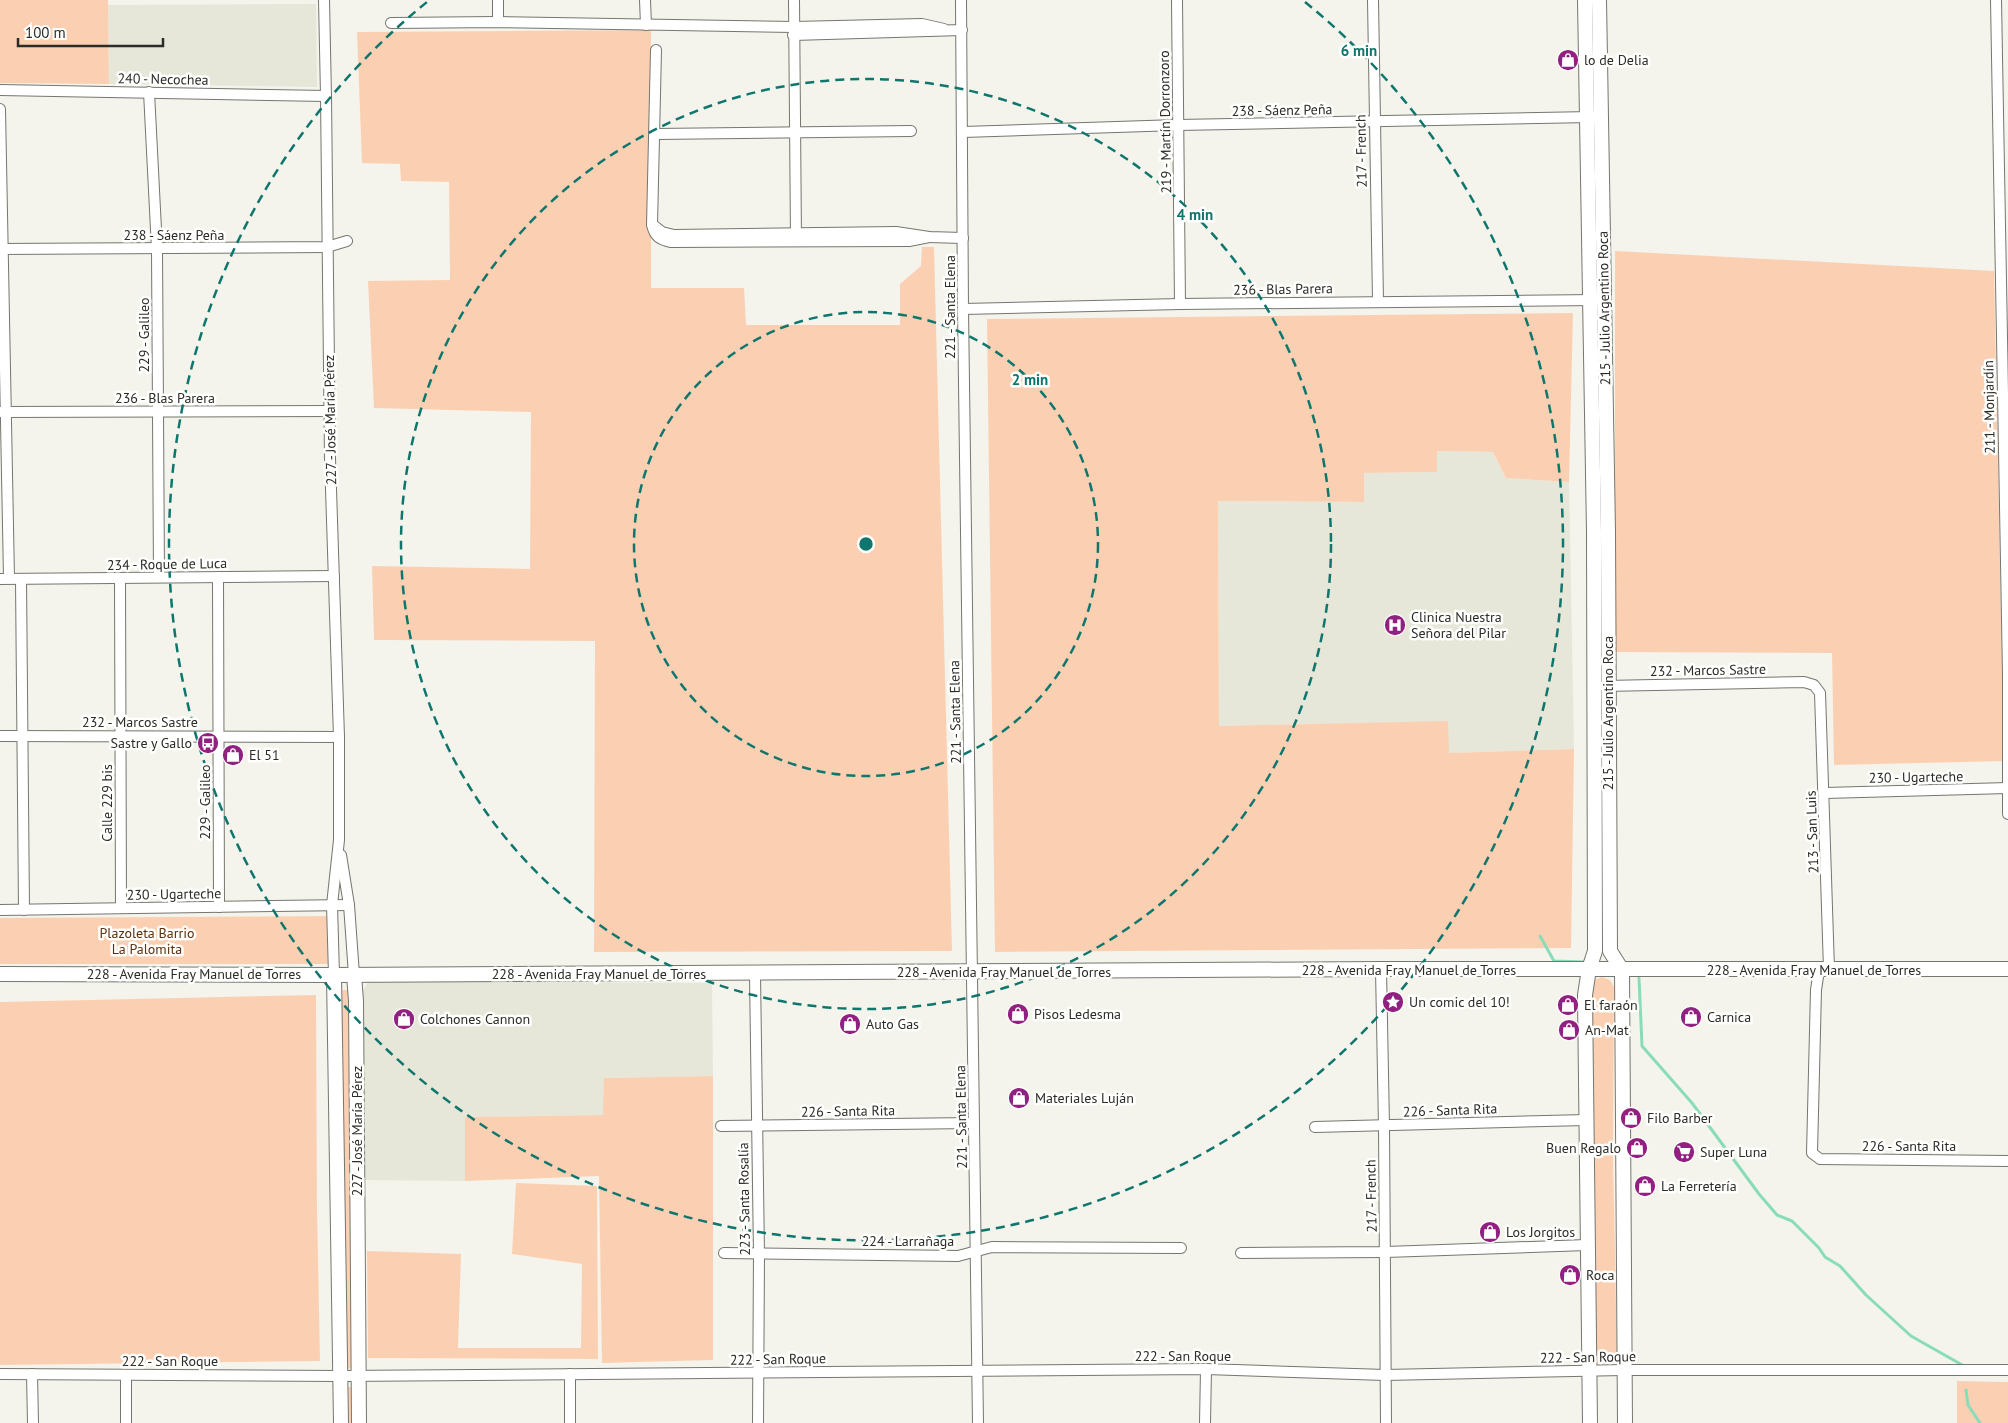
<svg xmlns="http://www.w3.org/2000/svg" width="2008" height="1423" viewBox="0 0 2008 1423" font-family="'PT Sans',sans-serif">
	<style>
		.built { fill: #e6e7d8 }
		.green { fill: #fbd0b2 }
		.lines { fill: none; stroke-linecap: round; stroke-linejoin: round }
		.stream { stroke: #89dcb8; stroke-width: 3 }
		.street-casing { stroke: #75766f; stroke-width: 12 }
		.secondary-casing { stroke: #75766f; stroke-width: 16 }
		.street { stroke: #fff; stroke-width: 10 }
		.secondary { stroke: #fff; stroke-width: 14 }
		.ring { fill: none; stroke: #0f766e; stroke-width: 2.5; stroke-dasharray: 9 6 }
		.labels { text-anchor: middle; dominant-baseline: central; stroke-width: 5; stroke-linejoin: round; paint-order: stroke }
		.poi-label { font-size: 14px; fill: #2b2b28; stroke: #fffffe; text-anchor: start }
		.street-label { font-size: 14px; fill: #2b2b28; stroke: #fffffe }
		.park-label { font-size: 14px; fill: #5b310f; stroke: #fffffe }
		.centre { fill: #0f766e; stroke: #fffffe; stroke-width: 2.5 }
		.ring-label { font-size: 15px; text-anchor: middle; font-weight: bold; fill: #0f766e; stroke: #fffffe; stroke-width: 5; stroke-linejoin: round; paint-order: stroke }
	</style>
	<rect width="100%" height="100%" fill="#f4f4ec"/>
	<g class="built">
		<polygon points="316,4 317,87 109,84 108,5"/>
		<polygon points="1436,451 1493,452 1506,478 1569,482 1574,749 1448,753 1448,722 1219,726 1218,501 1364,502 1364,473 1437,472"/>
		<polygon points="369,981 712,983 713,1076 604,1078 604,1115 465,1117 465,1181 363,1180 360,995"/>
	</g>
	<g class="green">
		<polygon points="0,0 108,0 109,84 0,83"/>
		<polygon points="651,30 651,288 744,288 746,325 900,325 900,284 921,266 922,247 934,247 952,951 594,952 595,641 374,640 372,566 530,569 531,412 374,408 368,281 450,280 449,182 401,181 400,164 362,163 357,32"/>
		<polygon points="1615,251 1994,271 2004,761 1834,765 1832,653 1615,652"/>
		<polygon points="1573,313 1569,482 1506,478 1493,452 1437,451 1437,472 1364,473 1364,502 1218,501 1219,726 1448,721 1449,753 1574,749 1571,948 995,952 987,319"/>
		<polygon points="336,916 338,964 0,964 0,918"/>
		<polygon points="1602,977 1610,980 1614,987 1613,1157 1617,1353 1614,1363 1601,1364 1595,1362 1592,981"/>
		<polygon points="341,990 348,990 353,1368 345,1369"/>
		<polygon points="316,995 317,1209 320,1361 0,1365 0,1002"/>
		<polygon points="713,1076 713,1360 602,1363 599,1176 465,1181 465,1117 603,1115 604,1078"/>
		<polygon points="516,1183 597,1186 598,1359 368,1358 367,1251 461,1254 458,1348 581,1348 582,1264 512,1254"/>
		<polygon points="1957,1381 2008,1382 2008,1423 1957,1423"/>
		<rect x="345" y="1387" width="10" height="36"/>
	</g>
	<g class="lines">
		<g class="stream">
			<polyline points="1540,936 1554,961 1586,962"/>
			<polyline points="1639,978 1642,1046 1692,1103 1759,1194 1777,1215 1792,1221 1819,1248 1825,1257 1840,1266 1866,1295 1911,1336 1964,1366"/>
			<polyline points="1966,1390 1968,1405 1980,1423"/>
		</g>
		<g class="street-casing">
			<g id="street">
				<polyline points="324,0 326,96 330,458 339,737 339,840 332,905 334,975"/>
				<polyline points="498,0 498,22"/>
				<polyline points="645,0 646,25"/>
				<polyline points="794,0 796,239"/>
				<polyline points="961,0 963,309 978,1423"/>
				<polyline points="1177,0 1180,304"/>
				<polyline points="1373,0 1378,301"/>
				<polyline points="1996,0 2008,675 2008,814"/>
				<polyline points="391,23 498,22 794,27 922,24 944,29"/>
				<polyline points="793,35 962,30"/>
				<path d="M656 50 652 225C655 237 660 240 671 242L909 241 929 237"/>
				<polyline points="0,90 326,96"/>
				<polyline points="149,92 157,249 159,577"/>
				<polyline points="0,109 9,578"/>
				<polyline points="963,132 1178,125 1592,117"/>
				<polyline points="655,134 911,131"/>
				<polyline points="653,225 662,232 674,235 896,232 929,237 963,238"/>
				<polyline points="0,249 327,247 347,241"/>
				<polyline points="963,309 1180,304 1597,300"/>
				<polyline points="0,412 330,411"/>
				<polyline points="218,577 219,907"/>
				<polyline points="120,578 121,908"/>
				<polyline points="0,579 334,576"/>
				<polyline points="21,580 24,910"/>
				<polyline points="1604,686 1804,682 1814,685 1820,693 1829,969"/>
				<polyline points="0,736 339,737"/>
				<polyline points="1825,793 2008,788"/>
				<polyline points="341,855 349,905 354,975"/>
				<polyline points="0,910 349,905"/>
				<polyline points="1381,969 1384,1126 1386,1423"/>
				<polyline points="1819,970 1816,990 1812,1153 1820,1159 2008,1161"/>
				<polyline points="755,974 759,1254 758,1423"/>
				<polyline points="721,1126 974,1123"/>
				<polyline points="1315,1127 1586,1120"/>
				<polyline points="724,1253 958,1256 992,1247 1181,1248"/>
				<polyline points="1241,1253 1386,1252 1587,1245"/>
				<polyline points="0,1374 340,1376 1206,1369 1385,1375 1623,1370 2008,1370"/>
				<polyline points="32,1374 33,1423"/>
				<polyline points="570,1374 570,1423"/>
				<polyline points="126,1375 126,1423"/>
				<polyline points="1205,1423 1206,1369"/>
			</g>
		</g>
		<g class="secondary-casing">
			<g id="secondary">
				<polyline points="1585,0 1594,532 1595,951 1589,969 1585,995 1590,1423"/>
				<polyline points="1599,0 1608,532 1610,951 1622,970 1625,1423"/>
				<polyline points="0,974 334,975 1381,969 2008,969"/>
				<polyline points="334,975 341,1423"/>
				<polyline points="354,975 356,1001 359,1423"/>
			</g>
		</g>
		<use href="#street" class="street"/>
		<use href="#secondary" class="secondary"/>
	</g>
	<g class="ring">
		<circle cx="866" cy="544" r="232"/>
		<circle cx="866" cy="544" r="465"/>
		<path d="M1305 2A697 697 0 1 1 427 2"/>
	</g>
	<defs>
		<g id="shop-disc" transform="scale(1.125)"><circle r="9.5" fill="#912080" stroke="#fffffe"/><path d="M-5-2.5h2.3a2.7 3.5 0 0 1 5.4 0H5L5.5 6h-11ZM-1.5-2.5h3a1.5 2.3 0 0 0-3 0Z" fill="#fff"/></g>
		<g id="hospital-disc" transform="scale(1.125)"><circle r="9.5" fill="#912080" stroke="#fffffe"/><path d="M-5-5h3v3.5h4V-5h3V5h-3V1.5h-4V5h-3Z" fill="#fff"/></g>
		<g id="bus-disc" transform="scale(1.125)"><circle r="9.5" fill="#912080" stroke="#fffffe"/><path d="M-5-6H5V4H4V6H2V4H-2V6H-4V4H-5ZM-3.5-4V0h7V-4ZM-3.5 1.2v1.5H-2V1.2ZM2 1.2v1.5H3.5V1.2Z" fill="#fff"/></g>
		<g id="sight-disc" transform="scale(1.125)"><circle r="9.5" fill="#912080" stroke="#fffffe"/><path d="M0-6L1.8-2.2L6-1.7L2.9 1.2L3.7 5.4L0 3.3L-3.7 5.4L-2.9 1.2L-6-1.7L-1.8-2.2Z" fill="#fff"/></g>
		<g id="supermarket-disc" transform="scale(1.125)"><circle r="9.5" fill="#912080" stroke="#fffffe"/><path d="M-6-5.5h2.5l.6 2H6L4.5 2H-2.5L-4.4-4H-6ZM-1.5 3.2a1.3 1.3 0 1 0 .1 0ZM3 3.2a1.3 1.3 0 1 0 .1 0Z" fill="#fff"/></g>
	</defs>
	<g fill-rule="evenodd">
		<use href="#shop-disc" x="1568" y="60"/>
		<use href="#hospital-disc" x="1395" y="625"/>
		<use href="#bus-disc" x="208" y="743"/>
		<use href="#shop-disc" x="233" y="755"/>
		<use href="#sight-disc" x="1393" y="1002"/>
		<use href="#shop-disc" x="1568" y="1005"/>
		<use href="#shop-disc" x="1018" y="1014"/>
		<use href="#shop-disc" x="1691" y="1017"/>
		<use href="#shop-disc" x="404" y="1019"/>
		<use href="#shop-disc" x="850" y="1024"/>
		<use href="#shop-disc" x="1569" y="1030"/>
		<use href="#shop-disc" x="1019" y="1098"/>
		<use href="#shop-disc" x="1631" y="1118"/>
		<use href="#shop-disc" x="1637" y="1148"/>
		<use href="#supermarket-disc" x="1684" y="1152"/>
		<use href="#shop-disc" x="1645" y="1186"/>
		<use href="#shop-disc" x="1490" y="1232"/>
		<use href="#shop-disc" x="1570" y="1275"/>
	</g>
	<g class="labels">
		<g class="poi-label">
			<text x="1584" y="60">lo de Delia</text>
			<text x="1411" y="617">Clinica Nuestra<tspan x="1411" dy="16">Señora del Pilar</tspan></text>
			<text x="192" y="743" text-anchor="end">Sastre y Gallo</text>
			<text x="249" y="755">El 51</text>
			<text x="1409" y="1002">Un comic del 10!</text>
			<text x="1584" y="1005">El faraón</text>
			<text x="1034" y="1014">Pisos Ledesma</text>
			<text x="1707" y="1017">Carnica</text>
			<text x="420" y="1019">Colchones Cannon</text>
			<text x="866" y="1024">Auto Gas</text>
			<text x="1585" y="1030">An-Mat</text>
			<text x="1035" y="1098">Materiales Luján</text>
			<text x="1647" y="1118">Filo Barber</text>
			<text x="1621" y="1148" text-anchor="end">Buen Regalo</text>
			<text x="1700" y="1152">Super Luna</text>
			<text x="1661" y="1186">La Ferretería</text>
			<text x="1506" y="1232">Los Jorgitos</text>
			<text x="1586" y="1275">Roca</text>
		</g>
		<g class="street-label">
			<text transform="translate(163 79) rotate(1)">240 - Necochea</text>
			<text transform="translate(1282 110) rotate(-1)">238 - Sáenz Peña</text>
			<text transform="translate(1165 122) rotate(-91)">219 - Martín Dorronzoro</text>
			<text transform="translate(1361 151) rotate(-91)">217 - French</text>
			<text x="174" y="235">238 - Sáenz Peña</text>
			<text transform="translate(1283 289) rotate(-1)">236 - Blas Parera</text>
			<text transform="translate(950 307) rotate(-90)">221 - Santa Elena</text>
			<text transform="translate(1604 308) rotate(-91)">215 - Julio Argentino Roca</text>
			<text transform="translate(144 335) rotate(-90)">229 - Galileo</text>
			<text x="165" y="398">236 - Blas Parera</text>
			<text transform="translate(1989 407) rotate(-91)">211 - Monjardín</text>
			<text transform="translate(330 420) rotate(-91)">227 - José María Pérez</text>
			<text transform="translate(167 564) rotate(-1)">234 - Roque de Luca</text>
			<text transform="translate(1708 670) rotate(-1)">232 - Marcos Sastre</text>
			<text transform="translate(955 712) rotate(-91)">221 - Santa Elena</text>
			<text transform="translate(1608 713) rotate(-90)">215 - Julio Argentino Roca</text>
			<text x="140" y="722">232 - Marcos Sastre</text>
			<text transform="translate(1916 777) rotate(-1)">230 - Ugarteche</text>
			<text transform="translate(205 802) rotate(-90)">229 - Galileo</text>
			<text transform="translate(107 803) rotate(-90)">Calle 229 bis</text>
			<text transform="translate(1812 832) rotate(-92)">213 - San Luis</text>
			<text transform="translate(174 894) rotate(-1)">230 - Ugarteche</text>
			<text x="1409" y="970">228 - Avenida Fray Manuel de Torres</text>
			<text x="1814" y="970">228 - Avenida Fray Manuel de Torres</text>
			<text x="1004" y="972">228 - Avenida Fray Manuel de Torres</text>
			<text x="194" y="974">228 - Avenida Fray Manuel de Torres</text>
			<text x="599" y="974">228 - Avenida Fray Manuel de Torres</text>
			<text transform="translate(1450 1110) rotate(-2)">226 - Santa Rita</text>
			<text transform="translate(848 1111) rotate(-1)">226 - Santa Rita</text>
			<text transform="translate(961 1117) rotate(-91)">221 - Santa Elena</text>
			<text transform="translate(357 1131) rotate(-90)">227 - José María Pérez</text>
			<text x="1909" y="1146">226 - Santa Rita</text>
			<text transform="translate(1371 1196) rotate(-91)">217 - French</text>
			<text transform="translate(744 1199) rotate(-91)">223 - Santa Rosalía</text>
			<text x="908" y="1241">224 - Larrañaga</text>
			<text x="1183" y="1356">222 - San Roque</text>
			<text transform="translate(1588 1357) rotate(-1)">222 - San Roque</text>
			<text transform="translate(778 1359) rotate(-1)">222 - San Roque</text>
			<text x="170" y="1361">222 - San Roque</text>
		</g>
		<g class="park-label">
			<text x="147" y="933">Plazoleta Barrio<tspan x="147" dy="16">La Palomita</tspan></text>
		</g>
	</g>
	<circle cx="866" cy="544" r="8" class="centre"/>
	<g class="ring-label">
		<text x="1359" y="56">6 min</text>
		<text x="1195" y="220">4 min</text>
		<text x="1030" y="385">2 min</text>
	</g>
	<path d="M18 38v8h145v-8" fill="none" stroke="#2b2b28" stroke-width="2.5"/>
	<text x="25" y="38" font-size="15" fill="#2b2b28" stroke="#fffffe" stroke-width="4" paint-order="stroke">100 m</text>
</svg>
